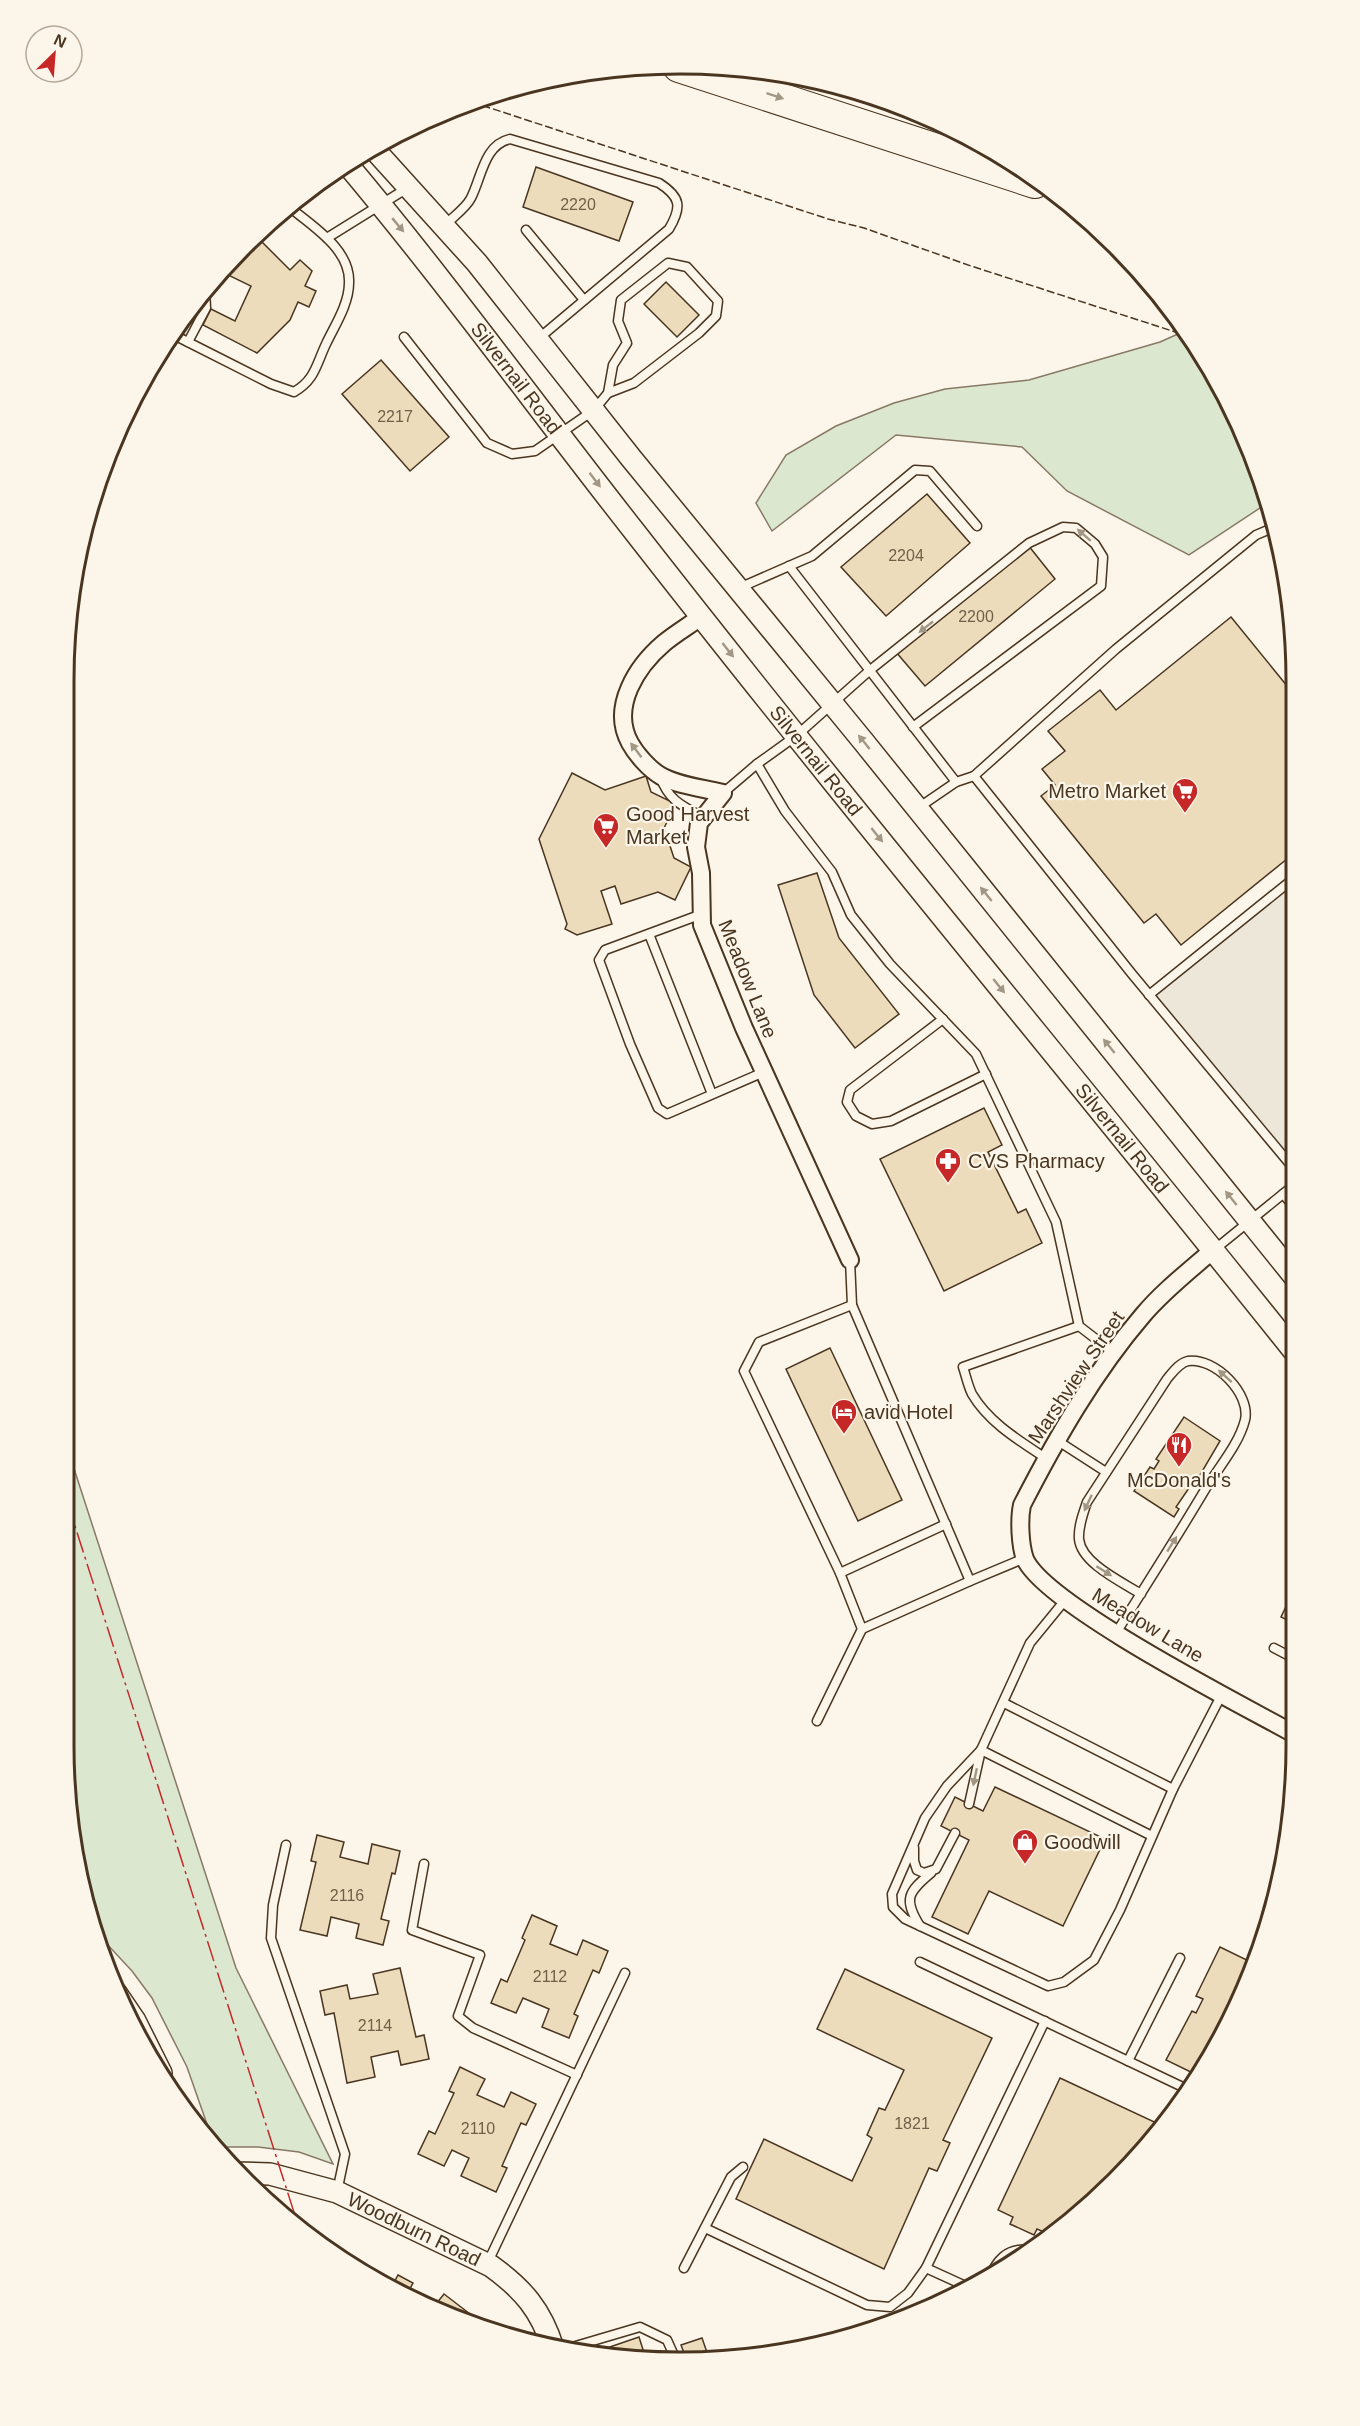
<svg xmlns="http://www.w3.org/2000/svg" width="1360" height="2426" viewBox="0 0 1360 2426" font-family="Arial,sans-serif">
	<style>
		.green { fill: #dce7d0; stroke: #887966; stroke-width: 1.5 }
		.parking { fill: #ede7d9; stroke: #887966; stroke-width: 1.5 }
		.building { fill: #ecdcbc; stroke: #4a3520; stroke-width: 1.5 }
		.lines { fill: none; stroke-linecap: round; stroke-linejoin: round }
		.service-casing { stroke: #4a3520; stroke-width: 11 }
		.minor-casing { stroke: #4a3520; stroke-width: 20 }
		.tertiary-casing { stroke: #4a3520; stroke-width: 24 }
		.motorway-casing { stroke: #4a3520; stroke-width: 34 }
		.service { stroke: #fbf6e9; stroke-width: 8 }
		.minor { stroke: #fbf6e9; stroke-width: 16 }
		.tertiary { stroke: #fbf6e9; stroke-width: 21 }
		.motorway { stroke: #fbf6e9; stroke-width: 32 }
		.fence { stroke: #4a3520; stroke-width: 1.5; stroke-dasharray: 8 3; stroke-linecap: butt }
		.power { stroke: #c62828; stroke-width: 1.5; stroke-dasharray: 21 4.5 3 4.5; stroke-linecap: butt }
		.oneway { fill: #a29684 }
		.labels { text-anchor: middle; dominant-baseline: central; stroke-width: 4.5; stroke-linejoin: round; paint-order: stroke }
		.number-label { font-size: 16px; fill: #725f47 }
		.street-label { font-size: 20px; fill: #4a3520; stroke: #fbf6e9 }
		.poi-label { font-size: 20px; fill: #4a3520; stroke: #fbf6e9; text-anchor: start }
		.rim { fill: none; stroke: #4a3520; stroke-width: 3 }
	</style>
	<rect width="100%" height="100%" fill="#fbf6e9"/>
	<g class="green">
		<polygon points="1187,330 1193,338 1264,481 1269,502 1189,555 1067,491 1022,447 896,435 772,531 756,503 786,455 836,426 894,403 945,389 1029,380 1160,342"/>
		<polygon points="67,1447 236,1968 333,2164 299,2152 258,2147 215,2147 187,2067 152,1998 132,1971 92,1928 68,1827"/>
	</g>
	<polygon class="parking" points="1293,879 1294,1169 1149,995"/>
	<g class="building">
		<polygon points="536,167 633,202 619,241 523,207"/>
		<polygon points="256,236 290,270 300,260 312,271 305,286 316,291 309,307 298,302 290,320 257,353 203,325 211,309 235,321 251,286 228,275 221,268"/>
		<polygon points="666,282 699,315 677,337 644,304"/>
		<polygon points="381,360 449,437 410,471 342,394"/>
		<polygon points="927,494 970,543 886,616 841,567"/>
		<polygon points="1028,545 1055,579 925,686 896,652"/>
		<polygon points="1231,617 1292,692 1293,854 1181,945 1156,914 1144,923 1041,796 1055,785 1042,769 1065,751 1048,731 1100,690 1116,710"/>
		<polygon points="572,773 605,790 646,776 651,792 676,804 664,828 674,858 691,867 675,900 658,892 621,904 615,886 601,891 612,924 577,935 565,929 567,924 539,839"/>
		<polygon points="817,873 839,938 899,1014 855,1048 814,995 778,885"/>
		<polygon points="984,1108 1002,1145 988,1152 1018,1213 1026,1209 1042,1243 944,1291 880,1159"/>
		<polygon points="830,1348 902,1500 858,1521 786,1369"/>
		<polygon points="1184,1417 1220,1441 1193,1487 1191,1485 1176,1507 1179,1509 1174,1517 1134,1491 1150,1467 1154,1469 1159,1461 1156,1459"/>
		<polygon points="1295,1588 1295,1624 1281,1617"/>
		<polygon points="995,1787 1105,1839 1063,1926 989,1891 968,1934 932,1917 969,1840 941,1826 955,1797 983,1811"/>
		<polygon points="317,1835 344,1842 340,1857 368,1864 372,1844 400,1851 395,1874 392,1873 381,1919 389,1921 383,1945 356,1938 359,1924 331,1917 327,1936 300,1930 316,1862 311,1861"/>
		<polygon points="532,1915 557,1926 550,1944 577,1955 583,1940 608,1951 599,1973 593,1970 574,2014 578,2016 569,2038 542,2027 549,2009 523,1998 516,2013 491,2003 501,1979 507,1982 525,1940 522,1938"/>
		<polygon points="1220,1947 1255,1964 1214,2055 1199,2076 1166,2060 1192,2011 1196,2013 1203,1999 1196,1996"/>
		<polygon points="400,1968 416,2037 424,2035 429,2059 401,2065 398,2051 371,2057 375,2077 347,2083 334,2013 325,2015 320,1991 347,1985 350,1999 378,1994 373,1974"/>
		<polygon points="845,1969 992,2038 943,2140 950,2143 937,2171 929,2168 884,2269 736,2199 764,2139 852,2181 872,2138 867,2135 879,2108 885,2110 904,2070 817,2029"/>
		<polygon points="460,2067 485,2079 477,2095 504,2107 511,2092 536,2104 526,2125 521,2123 502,2166 507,2168 496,2192 461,2176 469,2158 452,2150 444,2166 418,2154 429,2131 435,2134 454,2093 449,2091"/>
		<polygon points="1060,2078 1163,2126 1144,2153 1087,2210 1051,2235 1037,2229 1034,2235 1010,2224 1013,2217 998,2210"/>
		<polygon points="398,2275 413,2283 405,2298 390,2290"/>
		<polygon points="444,2294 487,2327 485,2329 432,2309"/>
		<polygon points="639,2337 646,2359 607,2358 604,2349"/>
		<polygon points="702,2338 710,2361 687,2361 681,2345"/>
	</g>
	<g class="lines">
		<g class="service-casing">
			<g id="service">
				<path d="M445 225C453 217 466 208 471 198 482 176 484 145 510 139L659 183C681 197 682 207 669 229L538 339"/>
				<polyline points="526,230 584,300"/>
				<polyline points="327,238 409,187"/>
				<polygon points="668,263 687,267 718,301 716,316 699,333 634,383 608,393 613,365 627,343 618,321 621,300"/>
				<path d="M172 334 271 384 294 392C315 380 316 365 326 344 335 325 349 304 349 283 351 249 311 225 288 206"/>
				<polyline points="404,337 487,443 512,454 535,451 594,410 608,393"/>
				<polyline points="188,342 206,308 205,289"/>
				<polyline points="789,566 956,782"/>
				<polyline points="739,588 812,556 915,470 930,471 977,526"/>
				<polyline points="757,764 785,811 832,872 851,915 890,964 976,1054 1056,1222 1079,1326 1114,1353"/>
				<path d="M660 776C668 800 682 806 703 817"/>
				<polyline points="974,776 1116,649 1256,535 1275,527"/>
				<polyline points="723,793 757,764 796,736 869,671 1029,543 1063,527 1076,528 1095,544 1103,557 1101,586 913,727"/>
				<polyline points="918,808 956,782 974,776 1132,974 1294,1169"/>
				<polyline points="702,914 605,950 599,960 630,1044 658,1108 667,1114 764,1072"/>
				<polyline points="649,934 712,1094"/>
				<polyline points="1149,995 1293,879"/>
				<polyline points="943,1019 850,1090 847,1102 856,1116 872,1124 891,1121 986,1074"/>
				<polyline points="1283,1194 1294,1207"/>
				<polyline points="1214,1250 1294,1185"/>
				<polyline points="850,1260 852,1305 970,1581 1025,1558"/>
				<polyline points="1058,1441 1106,1472"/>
				<path d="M1047 1459C1020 1441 989 1423 972 1394 968 1386 966 1376 963 1367L1079 1326"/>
				<polyline points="946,1524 840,1573 862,1629 970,1581"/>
				<polyline points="840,1573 744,1371 759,1342 852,1305"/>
				<path d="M1116 1633C1146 1585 1177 1537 1206 1488 1219 1467 1239 1444 1245 1420 1251 1394 1215 1357 1188 1361 1179 1363 1173 1372 1167 1379L1087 1502C1083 1514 1078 1527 1079 1539 1081 1563 1122 1582 1141 1594"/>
				<polyline points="1274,1648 1295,1659"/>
				<polyline points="1004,1703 1173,1789"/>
				<polyline points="817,1721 862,1629"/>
				<polyline points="981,1750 947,1786 925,1818 892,1894 893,1907 905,1919 1048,1986 1064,1982 1094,1960 1120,1910 1173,1789 1222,1694"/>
				<polyline points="981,1750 1152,1836"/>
				<polyline points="969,1804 981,1750 1030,1643 1066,1599"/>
				<polyline points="286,1845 273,1905 271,1938 345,2154 337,2192"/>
				<polyline points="914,1848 914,1861 917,1870 924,1873 936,1869 955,1833"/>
				<polyline points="424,1864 412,1930 480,1955 458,2016 473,2028 577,2075"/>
				<path d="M920 1926C903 1899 908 1892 931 1873"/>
				<polyline points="920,1962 1189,2090"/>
				<polyline points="1128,2061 1180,1958"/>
				<polyline points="705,2228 867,2305 890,2307 908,2293 926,2268 1045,2021"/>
				<polyline points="487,2264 625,1973"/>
				<polyline points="684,2268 731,2177 743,2167"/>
				<polyline points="926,2268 972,2289"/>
				<path d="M987 2281C997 2260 1006 2247 1031 2250"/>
				<polyline points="562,2350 640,2327 667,2340 676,2360"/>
			</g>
		</g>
		<g class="minor-casing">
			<g id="minor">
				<path d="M702 616C690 625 676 633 664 643 637 666 610 707 630 743 636 754 649 769 661 776 679 786 703 788 723 793L699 823 696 847 701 873 702 925 744 1028 850 1260"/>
				<path d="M1213 1250C1189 1271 1163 1291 1143 1315 1094 1372 1056 1439 1022 1505 1019 1519 1020 1545 1025 1559 1045 1605 1244 1706 1296 1735"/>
			</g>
		</g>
		<g class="tertiary-casing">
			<g id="tertiary">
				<polyline points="373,148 477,263 631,458 863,741 1294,1276"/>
				<path id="s1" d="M347 164C447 283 538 409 634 531 850 808 1075 1077 1294 1351"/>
				<polyline points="116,1993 135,2021 161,2073"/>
				<path id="s2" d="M236 2173 270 2174 337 2192 491 2266C523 2289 541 2310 553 2348"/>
			</g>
		</g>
		<g class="motorway-casing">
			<polyline id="motorway" points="679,66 1035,182"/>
		</g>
		<use href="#service" class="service"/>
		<use href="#minor" class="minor"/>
		<use href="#tertiary" class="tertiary"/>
		<use href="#motorway" class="motorway"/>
		<polyline class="fence" points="472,102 828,219 864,228 971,266 1194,338"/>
		<polyline class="power" points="67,1501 299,2228"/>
	</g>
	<defs><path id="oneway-solid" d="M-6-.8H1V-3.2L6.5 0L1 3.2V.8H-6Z" transform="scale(1.5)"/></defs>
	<g class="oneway">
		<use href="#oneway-solid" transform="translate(775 96) rotate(18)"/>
		<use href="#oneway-solid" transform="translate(398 225) rotate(50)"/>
		<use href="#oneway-solid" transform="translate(595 480) rotate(53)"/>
		<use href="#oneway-solid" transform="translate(1084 535) rotate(-139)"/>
		<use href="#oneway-solid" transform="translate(926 627) rotate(142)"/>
		<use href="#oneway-solid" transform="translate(728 650) rotate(52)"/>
		<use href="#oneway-solid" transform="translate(864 742) rotate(-129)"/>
		<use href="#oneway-solid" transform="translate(636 750) rotate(-127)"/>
		<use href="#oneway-solid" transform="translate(877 835) rotate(51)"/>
		<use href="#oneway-solid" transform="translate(986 894) rotate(-129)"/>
		<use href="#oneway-solid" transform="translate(999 986) rotate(51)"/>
		<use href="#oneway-solid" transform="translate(1109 1046) rotate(-129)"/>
		<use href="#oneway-solid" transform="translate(1231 1198) rotate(-129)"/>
		<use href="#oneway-solid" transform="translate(1225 1376) rotate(-138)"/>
		<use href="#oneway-solid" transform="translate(1088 1503) rotate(115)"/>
		<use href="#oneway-solid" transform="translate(1172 1544) rotate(-58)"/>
		<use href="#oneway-solid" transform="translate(1104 1571) rotate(32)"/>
		<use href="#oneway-solid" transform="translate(975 1777) rotate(102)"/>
	</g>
	<defs>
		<g id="supermarket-pin" transform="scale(1.35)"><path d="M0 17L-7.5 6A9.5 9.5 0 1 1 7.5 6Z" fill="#c62828" stroke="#fbf6e9"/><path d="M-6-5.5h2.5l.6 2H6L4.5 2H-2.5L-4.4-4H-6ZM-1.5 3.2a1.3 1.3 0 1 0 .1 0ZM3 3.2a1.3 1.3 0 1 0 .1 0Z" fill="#fff"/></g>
		<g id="pharmacy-pin" transform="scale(1.35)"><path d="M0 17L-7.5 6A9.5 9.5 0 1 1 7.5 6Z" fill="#c62828" stroke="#fbf6e9"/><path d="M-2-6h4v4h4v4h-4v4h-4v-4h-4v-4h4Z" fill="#fff"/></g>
		<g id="hotel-pin" transform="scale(1.35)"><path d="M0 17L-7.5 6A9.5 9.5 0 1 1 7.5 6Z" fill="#c62828" stroke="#fbf6e9"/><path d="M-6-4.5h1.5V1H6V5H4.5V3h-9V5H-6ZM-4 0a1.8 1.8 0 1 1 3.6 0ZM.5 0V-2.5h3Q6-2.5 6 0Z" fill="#fff"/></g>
		<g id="restaurant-pin" transform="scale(1.35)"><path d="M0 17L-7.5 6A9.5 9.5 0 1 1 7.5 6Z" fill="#c62828" stroke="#fbf6e9"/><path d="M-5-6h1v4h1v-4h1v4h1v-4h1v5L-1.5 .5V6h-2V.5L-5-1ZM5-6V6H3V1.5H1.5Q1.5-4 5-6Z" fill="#fff"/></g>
		<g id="shop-pin" transform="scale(1.35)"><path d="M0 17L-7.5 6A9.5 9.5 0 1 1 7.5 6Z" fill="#c62828" stroke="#fbf6e9"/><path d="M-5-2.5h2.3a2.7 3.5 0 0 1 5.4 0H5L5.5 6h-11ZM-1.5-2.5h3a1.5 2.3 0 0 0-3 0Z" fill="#fff"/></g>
	</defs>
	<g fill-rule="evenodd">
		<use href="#supermarket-pin" x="1185" y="791"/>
		<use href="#supermarket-pin" x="606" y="826"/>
		<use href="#pharmacy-pin" x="948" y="1161"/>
		<use href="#hotel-pin" x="844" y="1412"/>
		<use href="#restaurant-pin" x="1179" y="1445"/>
		<use href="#shop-pin" x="1025" y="1842"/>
	</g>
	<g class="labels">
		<g class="number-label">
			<text x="578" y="204">2220</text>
			<text x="395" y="416">2217</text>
			<text x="906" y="555">2204</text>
			<text x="976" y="616">2200</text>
			<text x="347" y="1895">2116</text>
			<text x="550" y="1976">2112</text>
			<text x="375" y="2025">2114</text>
			<text x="912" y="2123">1821</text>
			<text x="478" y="2128">2110</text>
		</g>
		<g class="street-label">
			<text stroke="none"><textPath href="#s1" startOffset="273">Silvernail Road</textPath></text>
			<text stroke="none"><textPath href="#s1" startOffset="759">Silvernail Road</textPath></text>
			<text transform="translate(748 979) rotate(68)">Meadow Lane</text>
			<text stroke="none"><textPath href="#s1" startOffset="1245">Silvernail Road</textPath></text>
			<text transform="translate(1076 1377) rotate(-56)">Marshview Street</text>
			<text transform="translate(1148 1625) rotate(31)">Meadow Lane</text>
			<text stroke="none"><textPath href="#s2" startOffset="189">Woodburn Road</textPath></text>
		</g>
		<g class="poi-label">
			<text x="1166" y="791" text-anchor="end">Metro Market</text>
			<text x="626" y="814">Good Harvest<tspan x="626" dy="23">Market</tspan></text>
			<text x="968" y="1161">CVS Pharmacy</text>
			<text x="864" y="1412">avid Hotel</text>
			<text x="1179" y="1480" text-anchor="middle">McDonald's</text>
			<text x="1044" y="1842">Goodwill</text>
		</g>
	</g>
	<path d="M0 0H1360V2426H0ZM680 74H680A606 606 0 0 1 1286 680V1746A606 606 0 0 1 680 2352H680A606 606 0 0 1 74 1746V680A606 606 0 0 1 680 74Z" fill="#fbf6e9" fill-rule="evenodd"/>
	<path class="rim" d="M680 74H680A606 606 0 0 1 1286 680V1746A606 606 0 0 1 680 2352H680A606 606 0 0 1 74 1746V680A606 606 0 0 1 680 74Z"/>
	<g transform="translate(54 54) rotate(25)"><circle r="28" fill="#fbf6e9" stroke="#b4a999" stroke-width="1.5"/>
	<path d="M0-4.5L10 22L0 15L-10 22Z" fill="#c62828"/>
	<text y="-9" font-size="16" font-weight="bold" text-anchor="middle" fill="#4a3520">N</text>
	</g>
</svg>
